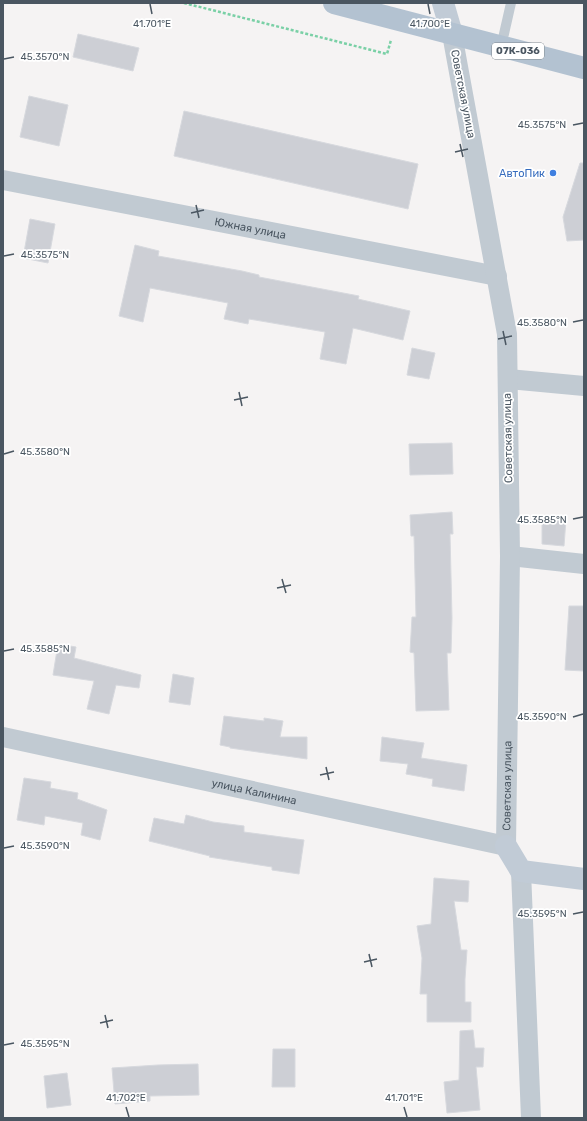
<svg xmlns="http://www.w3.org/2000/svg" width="587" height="1121" viewBox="0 0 587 1121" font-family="Rubik,sans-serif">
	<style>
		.building { fill: #cdcfd5; stroke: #d7d9de }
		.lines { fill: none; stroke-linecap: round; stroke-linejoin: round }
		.path { stroke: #7ad0a6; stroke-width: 2.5; stroke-dasharray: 3 2; stroke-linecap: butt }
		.lane { stroke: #c1cad2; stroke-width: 10 }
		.street { stroke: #c1cad2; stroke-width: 20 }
		.secondary { stroke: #c1cbd6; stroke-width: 22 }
		.primary { stroke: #b3c2d1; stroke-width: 22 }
		.ticks { fill: none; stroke: #4a5661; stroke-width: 1.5 }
		.shop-dot { fill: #3f7fe0; stroke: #fff; stroke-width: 1.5 }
		.labels { text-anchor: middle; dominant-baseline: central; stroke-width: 3.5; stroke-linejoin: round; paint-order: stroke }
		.shield { fill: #fff; stroke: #808990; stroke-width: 1 }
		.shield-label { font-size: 10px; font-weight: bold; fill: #4a5661 }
		.street-label { font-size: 11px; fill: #4a5661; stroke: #fff }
		.shop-label { font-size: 11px; fill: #366cbe; stroke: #fff; text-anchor: end }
		.ticks-label { font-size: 10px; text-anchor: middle; fill: #4a5661; stroke: #fff; stroke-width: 3.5; stroke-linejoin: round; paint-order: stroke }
	</style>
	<rect width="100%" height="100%" fill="#f5f3f3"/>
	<g class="building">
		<polygon points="78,34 139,48 133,71 73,57"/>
		<polygon points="29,96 68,105 59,146 20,137"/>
		<polygon points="184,111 418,164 408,209 174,156"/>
		<polygon points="580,163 584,163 584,240 567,241 563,217"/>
		<polygon points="30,219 55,224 48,263 23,258"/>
		<polygon points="135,245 159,251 158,256 242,271 259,275 259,277 359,296 358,299 410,311 403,340 353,328 346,364 320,359 325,332 249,319 248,324 224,319 228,303 150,288 143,322 119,316"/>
		<polygon points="412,348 435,353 429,379 407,375"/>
		<polygon points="452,443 453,474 410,475 409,444"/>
		<polygon points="452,512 453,534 450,534 452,618 451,653 447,653 449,710 416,711 414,653 410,652 412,617 416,617 414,536 411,536 410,515"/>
		<polygon points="542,516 566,519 564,546 542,544"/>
		<polygon points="569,606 584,606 584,671 565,670"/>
		<polygon points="58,644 76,647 74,658 141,675 139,688 116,685 109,714 87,709 94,681 53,675"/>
		<polygon points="173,674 194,678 190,705 169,702"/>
		<polygon points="224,716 264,721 264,718 283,721 280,737 307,737 307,759 230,748 230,747 220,745"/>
		<polygon points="382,737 424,743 421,758 467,765 464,791 432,786 433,779 406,774 408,764 380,761"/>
		<polygon points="24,778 51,782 50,788 78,793 77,799 107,810 100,840 81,835 83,823 45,816 44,825 17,820"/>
		<polygon points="186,815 213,822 244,826 244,832 304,840 299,874 272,870 272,867 209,857 210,856 149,841 154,818 184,824"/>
		<polygon points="434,878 469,881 468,902 454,901 461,950 467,950 465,979 465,1002 471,1002 471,1022 427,1022 427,994 420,994 422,958 417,926 431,924"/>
		<polygon points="473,1030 475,1048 484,1048 483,1067 476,1067 480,1110 447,1113 444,1082 459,1080 460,1031"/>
		<polygon points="273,1049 295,1049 295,1087 272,1087"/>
		<polygon points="198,1064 199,1095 150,1096 150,1101 115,1104 112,1068 158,1065"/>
		<polygon points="67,1073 71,1105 47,1108 44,1076"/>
	</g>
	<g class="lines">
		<polyline class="path" points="184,3 387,54 391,40"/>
		<polyline class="lane" points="501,47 511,3"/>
		<g class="street">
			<path id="s1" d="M3 180 497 276"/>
			<polyline points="508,379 584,386"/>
			<polyline points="510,556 584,564"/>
			<path id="s2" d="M3 737 506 846 510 556 507 334 452 34"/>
			<polyline points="521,871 531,1118"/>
		</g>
		<g class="secondary">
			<polyline points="443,3 452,34"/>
			<polyline points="506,846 521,871 584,879"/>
		</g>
		<polyline class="primary" points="334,3 584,68"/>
	</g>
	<path class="ticks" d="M150 4 152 14M428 4 430 14M4 59 14 57M573 125 583 123M460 144 463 157M455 152 468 149M196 205 199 218M191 213 204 210M4 256 14 254M573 322 583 320M503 331 506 345M498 339 512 336M239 392 242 406M234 400 248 397M4 454 14 451M573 519 583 517M282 579 286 593M277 588 291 585M4 651 14 649M573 717 583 714M326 767 329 780M320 775 334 772M4 848 14 846M573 914 583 912M369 954 372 967M364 962 377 959M105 1015 108 1028M100 1023 113 1020M4 1045 14 1043M126 1107 129 1117M404 1107 407 1117"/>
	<circle class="shop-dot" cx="553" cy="173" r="4"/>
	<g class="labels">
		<rect class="shield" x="492" y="43" width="52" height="16" rx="3"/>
		<g class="shield-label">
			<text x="518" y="51">07К-036</text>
		</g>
		<g class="street-label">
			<text transform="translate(463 94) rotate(79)">Советская улица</text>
			<text stroke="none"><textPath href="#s1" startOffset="252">Южная улица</textPath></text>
			<text transform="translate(508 438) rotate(-91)">Советская улица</text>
			<text stroke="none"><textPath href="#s2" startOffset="575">Советская улица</textPath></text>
			<text stroke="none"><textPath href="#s2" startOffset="257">улица Калинина</textPath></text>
		</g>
		<g class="shop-label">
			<text x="545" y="173">АвтоПик</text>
		</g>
	</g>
	<g class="ticks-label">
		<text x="152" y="27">41.701°E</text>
		<text x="430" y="27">41.700°E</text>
		<text x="45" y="60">45.3570°N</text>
		<text x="542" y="128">45.3575°N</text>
		<text x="45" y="258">45.3575°N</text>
		<text x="542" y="326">45.3580°N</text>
		<text x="45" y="455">45.3580°N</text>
		<text x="542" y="523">45.3585°N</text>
		<text x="45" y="652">45.3585°N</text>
		<text x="542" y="720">45.3590°N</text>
		<text x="45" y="849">45.3590°N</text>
		<text x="542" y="917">45.3595°N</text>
		<text x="45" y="1047">45.3595°N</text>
		<text x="126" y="1101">41.702°E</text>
		<text x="404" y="1101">41.701°E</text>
	</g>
	<rect width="587" height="1121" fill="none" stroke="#4a5661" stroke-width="8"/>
</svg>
